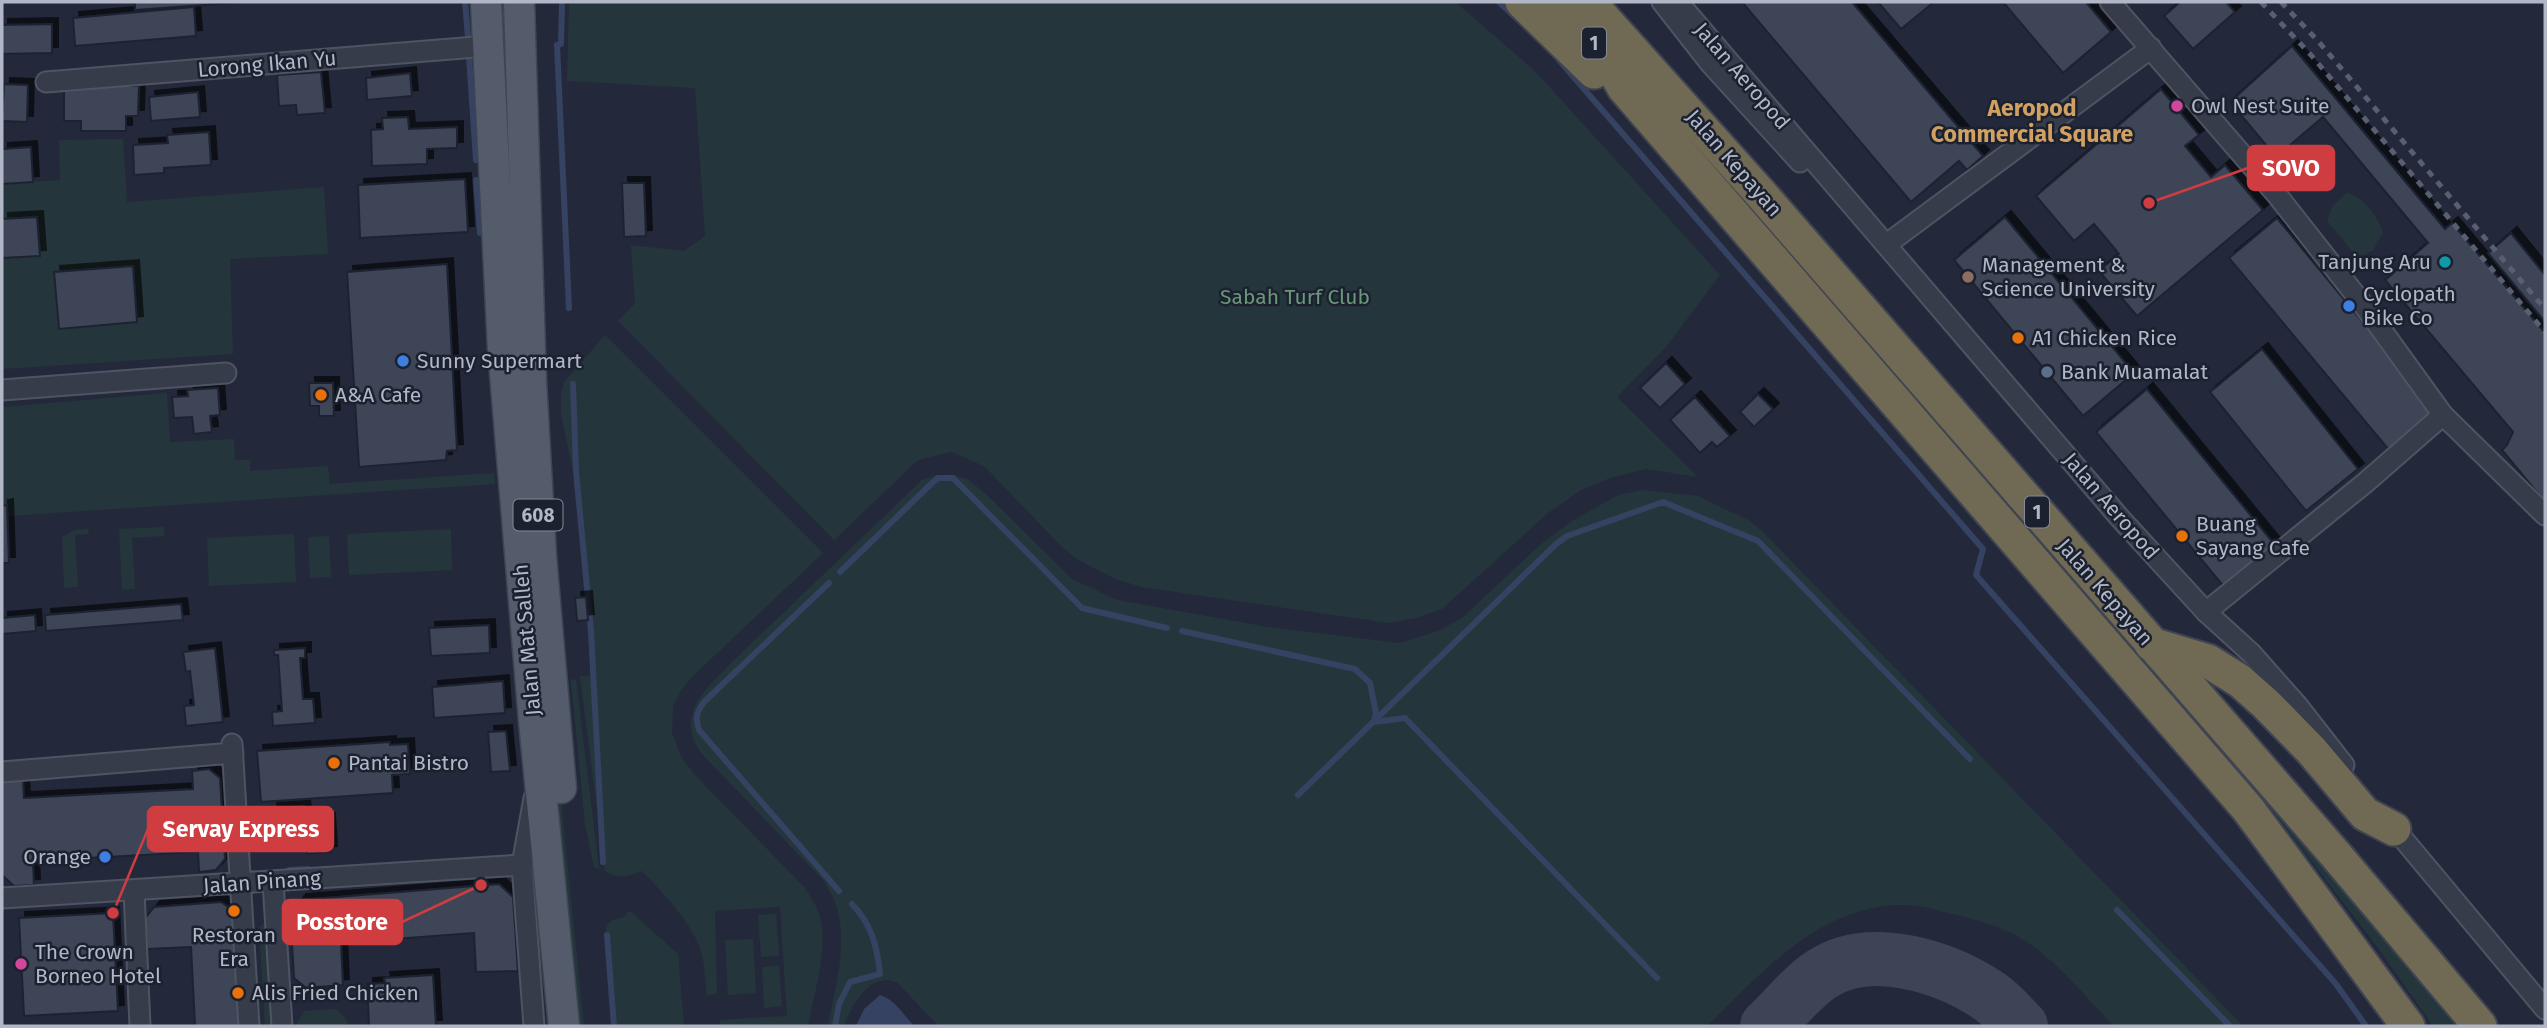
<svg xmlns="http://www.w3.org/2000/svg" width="2547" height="1028" viewBox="0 0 2547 1028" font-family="'Fira Sans',sans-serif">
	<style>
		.green { fill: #24363b }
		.water { fill: #364261 }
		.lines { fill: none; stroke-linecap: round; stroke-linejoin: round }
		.stream { stroke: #364261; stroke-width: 6 }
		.taxiway { stroke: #3e4456; stroke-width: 54 }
		.building { fill: #3c4457; stroke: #1d2331; stroke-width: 2; filter: url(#shadow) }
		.street-casing { stroke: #4e5462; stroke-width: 23 }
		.primary-casing { stroke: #3f4553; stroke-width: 33 }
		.highway-casing { stroke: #3e4452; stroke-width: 37 }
		.street { stroke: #363c4a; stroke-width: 19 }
		.primary { stroke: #545b6b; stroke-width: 30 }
		.highway { stroke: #706953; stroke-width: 33 }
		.rail { stroke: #585f71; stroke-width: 5; stroke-dasharray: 7 7; stroke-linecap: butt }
		.hotel-dot { fill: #d1479c; stroke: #1b212f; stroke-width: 2.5 }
		.culture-dot { fill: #0f9aa8; stroke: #1b212f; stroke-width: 2.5 }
		.education-dot { fill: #8d6e63; stroke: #1b212f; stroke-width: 2.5 }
		.shop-dot { fill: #3f7fe0; stroke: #1b212f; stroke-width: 2.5 }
		.food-dot { fill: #e8710a; stroke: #1b212f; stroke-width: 2.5 }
		.service-dot { fill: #5c6f8a; stroke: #1b212f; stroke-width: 2.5 }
		.labels { text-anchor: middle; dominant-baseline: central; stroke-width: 5; stroke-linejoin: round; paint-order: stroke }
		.shield { fill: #1b212f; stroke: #848a99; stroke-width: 2 }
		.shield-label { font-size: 19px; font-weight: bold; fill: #b1b7c6 }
		.street-label { font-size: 21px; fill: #b1b7c6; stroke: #1b212f }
		.poi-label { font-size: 21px; fill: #b1b7c6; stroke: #1b212f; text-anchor: start }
		.park-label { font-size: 21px; fill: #69977a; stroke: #1b212f }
		.neighbourhood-label { font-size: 23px; font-weight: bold; fill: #d2a161; stroke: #1b212f }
		.leader { fill: none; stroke: #d03d40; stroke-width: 2.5 }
		.callout-dot { fill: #d03d40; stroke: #1b212f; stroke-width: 2.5 }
		.callout { fill: #d03d40; stroke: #d03d40; stroke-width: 2.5 }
		.callout-label { font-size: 23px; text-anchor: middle; font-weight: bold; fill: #fff }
	</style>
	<defs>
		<filter id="shadow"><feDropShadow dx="6" dy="-6" stdDeviation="0" flood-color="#0009"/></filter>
	</defs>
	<rect width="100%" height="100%" fill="#23293a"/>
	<g class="green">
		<polygon points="569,2 1455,2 1535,71 1720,275 1666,347 1617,397 1698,477 1646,469 1610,478 1581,490 1548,513 1442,609 1416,618 1389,623 1141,587 1116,579 1077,559 1062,547 984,466 951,452 918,460 834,540 618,321 635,303 631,245 684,251 705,236 695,88 567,81"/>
		<polygon points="123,139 127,202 324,187 328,254 230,259 233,354 2,369 2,184 60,180 59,140"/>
		<path d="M2347 193C2362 196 2380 219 2383 233L2373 250 2358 258 2327 221 2333 205Z"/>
		<polygon points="1769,227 2466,1026 2433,1026 2376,945 2242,772"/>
		<path d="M605 335 823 553 691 678 681 691 673 706 672 733 681 757 695 775 805 888C811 898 818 907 820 918 828 952 814 992 808 1026H720V1020L787 1016 780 907 715 911 717 994 707 995C705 981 705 965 701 951 693 924 662 892 642 871 627 876 619 880 605 871L580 676H591L579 501 561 414V392L565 381Z"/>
		<polygon points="167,393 170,442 234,439 235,460 250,460 250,471 328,466 330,484 494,473 495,484 8,516 7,506 2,506 2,407"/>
		<path d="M936 475H954L967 479 985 493 1072 579 1117 600 1268 627 1400 643 1438 631 1462 618 1541 544 1572 521 1618 495 1643 490 1698 496 1750 521 1764 533 2243 1026H2114C2087 999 2062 966 2030 944 2007 928 1979 920 1952 914 1937 910 1920 905 1905 905 1821 903 1761 974 1707 1026H938L898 983C870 970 852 1005 844 1026H828C837 977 855 924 823 880L701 753C674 714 707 688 733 661L922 480Z"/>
		<polygon points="164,527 164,536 132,538 135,589 122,590 119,529"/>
		<polygon points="88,529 89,534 75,535 78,587 64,588 62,537 75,530"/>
		<polygon points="451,529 452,570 349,575 347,534"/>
		<polygon points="294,534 296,582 209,586 207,538"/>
		<polygon points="329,536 331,577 310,578 308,537"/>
		<polygon points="542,658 556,751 584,1026 578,1026 573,955"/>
		<polygon points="576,679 599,869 594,867 585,824 571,680"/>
		<polygon points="630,911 678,954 684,1026 614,1026 606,926 611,921 626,916 627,912"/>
		<polygon points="776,914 779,956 761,957 758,915"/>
		<polygon points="264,923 267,924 275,1026 265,1026 259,927"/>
		<polygon points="753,939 756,993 728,995 725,940"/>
		<polygon points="779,966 782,1006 764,1008 762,967"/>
		<polygon points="337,1009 347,1021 347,1026 296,1026 304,1011"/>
	</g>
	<path class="water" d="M880 995C894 999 904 1015 914 1026H856L864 1009Z"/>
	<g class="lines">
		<g class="stream">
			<polyline points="465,2 468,37"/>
			<polyline points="562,2 561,44 557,45 569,308"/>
			<polyline points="1499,2 1513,15"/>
			<polyline points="469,57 476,160"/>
			<polyline points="1558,59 1983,549 1976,575 2336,984 2366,1026"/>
			<polyline points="476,180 480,233"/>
			<polyline points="573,384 576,471 591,631 603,862"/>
			<polyline points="840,572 932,483 938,478 953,478 1082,608 1167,628"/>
			<path d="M829 583 704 702C696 713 695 718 699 730L839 891"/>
			<polyline points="1182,631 1355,669 1370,683 1376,713 1374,722 1405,718 1657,978"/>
			<polyline points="1298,795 1555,545 1567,536 1663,502 1758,541 1970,759"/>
			<polyline points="289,870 308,869"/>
			<polyline points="2117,910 2230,1026"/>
			<polyline points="607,935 614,1026"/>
			<path d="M835 1026 839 1004 850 982 880 974C877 946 872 925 852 904"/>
		</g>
		<path class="taxiway" d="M1767 1026C1783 1011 1804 985 1822 974 1870 942 1946 967 1989 996 2001 1004 2011 1016 2021 1026"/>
	</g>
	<g class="building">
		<polygon points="135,2 246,2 135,10"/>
		<polygon points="1742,2 1852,2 1983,156 1967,170 1959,161 1911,202"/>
		<polygon points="1878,2 1934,2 1901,29"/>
		<polygon points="2003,2 2086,2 2111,32 2063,73"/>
		<polygon points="2180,2 2226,2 2235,12 2193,49 2164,16"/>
		<polygon points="194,7 196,36 75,46 73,18"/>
		<polygon points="52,24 52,53 2,54 2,25"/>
		<polygon points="2292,46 2445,229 2452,223 2545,333 2545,502 2502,450 2507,445 2513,432 2385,280 2428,243 2323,117 2276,157 2230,102"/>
		<polygon points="321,72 325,113 297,115 296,105 279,106 277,75"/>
		<polygon points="410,73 412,96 367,100 366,78"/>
		<polygon points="4,84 28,85 27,122 2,121"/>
		<polygon points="64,85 139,86 138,116 126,116 126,131 81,131 81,121 64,121"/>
		<polygon points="2161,89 2199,135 2185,146 2211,177 2225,165 2263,210 2137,316 2099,271 2119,254 2094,224 2074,241 2036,196"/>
		<polygon points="198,92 200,117 151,121 149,97"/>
		<polygon points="408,117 409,129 457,127 457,148 427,149 427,164 372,166 371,130 383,129 382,118"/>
		<polygon points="209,132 211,165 164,168 164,173 134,175 133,145 168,143 167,135"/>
		<polygon points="31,147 33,182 2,184 2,149"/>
		<polygon points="465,179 468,232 360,238 358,185"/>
		<polygon points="622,183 644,183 646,236 624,237"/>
		<polygon points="37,217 40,256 2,258 2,219"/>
		<polygon points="2005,217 2134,373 2083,416 1954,260"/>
		<polygon points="2277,218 2436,411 2389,450 2229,258"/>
		<polygon points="2511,233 2545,275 2545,322 2488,253"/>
		<polygon points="447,264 457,450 447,451 446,460 359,467 347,272"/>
		<polygon points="133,266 137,322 59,329 54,272"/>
		<polygon points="2262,349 2358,469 2306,511 2210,392"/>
		<polygon points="1666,363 1685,384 1660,408 1640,388"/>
		<polygon points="309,383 333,383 334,416 319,416 319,406 310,406"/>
		<polygon points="218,388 220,415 210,416 212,432 194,434 192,417 174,418 172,397 188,396 187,390"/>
		<polygon points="2147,389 2275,545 2225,588 2096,432"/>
		<polygon points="1758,394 1773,409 1754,427 1740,412"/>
		<polygon points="1695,397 1730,436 1717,447 1712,442 1700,453 1670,420"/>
		<polygon points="7,505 9,563 2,563 2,506"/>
		<polygon points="586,597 588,620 577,621 575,598"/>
		<polygon points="181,604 183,620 46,631 45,615"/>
		<polygon points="35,615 36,631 2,634 2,618"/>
		<polygon points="489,625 490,653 431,656 429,628"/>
		<polygon points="215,648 223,722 186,726 184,706 194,705 190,671 186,672 183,652"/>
		<polygon points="305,648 305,658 300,658 303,699 313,699 315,723 273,726 272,712 282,711 278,655 274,655 274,650"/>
		<polygon points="503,681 505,713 434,718 432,687"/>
		<polygon points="506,731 510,771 491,772 488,732"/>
		<polygon points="390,742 390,745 408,744 410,774 392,775 393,793 261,802 257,751"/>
		<polygon points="209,769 220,778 225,859 216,870 199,872 198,852 33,861 34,885 14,886 2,875 2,784 4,780 23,780 24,798 193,789 192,771"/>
		<polygon points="304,806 305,814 312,814 313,821 329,819 331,852 307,854 307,848 286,850 285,847 274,848 271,808"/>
		<polygon points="499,884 513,897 518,971 476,972 474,933 341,943 343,985 306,988 294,978 290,913 300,900"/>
		<polygon points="221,902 234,911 240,1026 195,1026 191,947 147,949 145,918 154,907"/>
		<polygon points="113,913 118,1011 24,1016 19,918"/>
		<polygon points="433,975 436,1026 369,1026 367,984 385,983 384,978"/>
	</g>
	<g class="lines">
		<g class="street-casing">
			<g id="street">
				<polyline points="1662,2 1709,62 1800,162"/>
				<polyline points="1678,2 2119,517 2206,612 2251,653 2298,706 2344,765"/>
				<polyline points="2110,2 2277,195 2365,307 2443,415 2545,515"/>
				<polyline points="46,82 488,46"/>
				<polyline points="1887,244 2151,48"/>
				<polyline points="2,390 226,373"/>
				<polyline points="2206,612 2365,483 2443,415"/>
				<polyline points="232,744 249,1026"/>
				<polyline points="2,772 233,753"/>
				<polyline points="2389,822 2545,1009"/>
				<polyline points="273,882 282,1026"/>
				<polyline points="134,891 140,1026"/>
				<polyline points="2,898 522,865"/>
				<polyline points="534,1026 522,865 534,798"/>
			</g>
		</g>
		<g class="primary-casing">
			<g id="primary">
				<polyline points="486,2 503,349 534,721 564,1026"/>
				<polyline points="519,2 531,381 541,556 561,788"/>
			</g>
		</g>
		<g class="highway-casing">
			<g id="highway">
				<polyline points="1522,2 1594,72"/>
				<polyline points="1557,2 1609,62 1624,88 2248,809 2408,1026"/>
				<polyline points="1589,2 1761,194 2335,854 2480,1026"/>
				<polyline points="2151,644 2208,661 2240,681 2266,704 2312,751 2365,814 2394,829"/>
			</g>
		</g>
		<use href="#street" class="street"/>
		<use href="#primary" class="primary"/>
		<use href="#highway" class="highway"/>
		<g class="rail">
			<polyline points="2261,2 2311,55 2545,332"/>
			<polyline points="2281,2 2318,41 2545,309"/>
		</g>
	</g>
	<g class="hotel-dot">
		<circle cx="2177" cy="106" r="7"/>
		<circle cx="21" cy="964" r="7"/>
	</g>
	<circle class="culture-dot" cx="2445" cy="262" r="7"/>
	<circle class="education-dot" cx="1968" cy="277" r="7"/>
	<g class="shop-dot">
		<circle cx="2349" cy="306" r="7"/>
		<circle cx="403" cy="361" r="7"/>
		<circle cx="105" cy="857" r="7"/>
	</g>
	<g class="food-dot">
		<circle cx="2018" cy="338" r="7"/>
		<circle cx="321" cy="395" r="7"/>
		<circle cx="2182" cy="536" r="7"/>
		<circle cx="334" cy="763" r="7"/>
		<circle cx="234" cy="911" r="7"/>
		<circle cx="238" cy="993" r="7"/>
	</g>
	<circle class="service-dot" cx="2047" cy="372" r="7"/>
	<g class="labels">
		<g class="shield">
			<rect x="1582" y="27.5" width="24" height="31" rx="5"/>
			<rect x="2025" y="496.5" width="24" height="31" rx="5"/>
			<rect x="513.5" y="499.5" width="49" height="31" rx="5"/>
		</g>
		<g class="shield-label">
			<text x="1594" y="43">1</text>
			<text x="2037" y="512">1</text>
			<text x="538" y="515">608</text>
		</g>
		<g class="street-label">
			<text transform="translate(267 64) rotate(-5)">Lorong Ikan Yu</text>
			<text transform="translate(1742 76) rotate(49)">Jalan Aeropod</text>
			<text transform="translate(1734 163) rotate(49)">Jalan Kepayan</text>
			<text transform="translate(2111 506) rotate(49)">Jalan Aeropod</text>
			<text transform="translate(2105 592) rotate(49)">Jalan Kepayan</text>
			<text transform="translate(527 640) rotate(-95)">Jalan Mat Salleh</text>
			<text transform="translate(262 882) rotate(-4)">Jalan Pinang</text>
		</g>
		<g class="poi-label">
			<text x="2191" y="106">Owl Nest Suite</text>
			<text x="2431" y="262" text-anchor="end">Tanjung Aru</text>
			<text x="1982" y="265">Management &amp;<tspan x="1982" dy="24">Science University</tspan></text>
			<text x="2363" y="294">Cyclopath<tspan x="2363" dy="24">Bike Co</tspan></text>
			<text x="2032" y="338">A1 Chicken Rice</text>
			<text x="417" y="361">Sunny Supermart</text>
			<text x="2061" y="372">Bank Muamalat</text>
			<text x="335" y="395">A&amp;A Cafe</text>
			<text x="2196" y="524">Buang<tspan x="2196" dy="24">Sayang Cafe</tspan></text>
			<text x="348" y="763">Pantai Bistro</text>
			<text x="91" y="857" text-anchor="end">Orange</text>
			<text x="234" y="935" text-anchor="middle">Restoran<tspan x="234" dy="24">Era</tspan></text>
			<text x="35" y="952">The Crown<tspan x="35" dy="24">Borneo Hotel</tspan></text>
			<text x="252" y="993">Alis Fried Chicken</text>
		</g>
		<g class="park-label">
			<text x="1295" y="297">Sabah Turf Club</text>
		</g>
		<g class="neighbourhood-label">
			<text x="2032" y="108">Aeropod<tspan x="2032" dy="26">Commercial Square</tspan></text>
		</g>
	</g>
	<path class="leader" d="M2149 203L2248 168M113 913L148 829M481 885L402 922"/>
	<g class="callout-dot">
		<circle cx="2149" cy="203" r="7"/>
		<circle cx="113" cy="913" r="7"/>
		<circle cx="481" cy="885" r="7"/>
	</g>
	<g class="callout">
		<rect x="2248" y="146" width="86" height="44" rx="7"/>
		<rect x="148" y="807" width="185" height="44" rx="7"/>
		<rect x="283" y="900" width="119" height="44" rx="7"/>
	</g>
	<g class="callout-label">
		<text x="2291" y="176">SOVO</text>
		<text x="241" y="837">Servay Express</text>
		<text x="342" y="930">Posstore</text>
	</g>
	<rect width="2547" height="1028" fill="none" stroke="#b1b7c6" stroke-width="7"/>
</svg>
